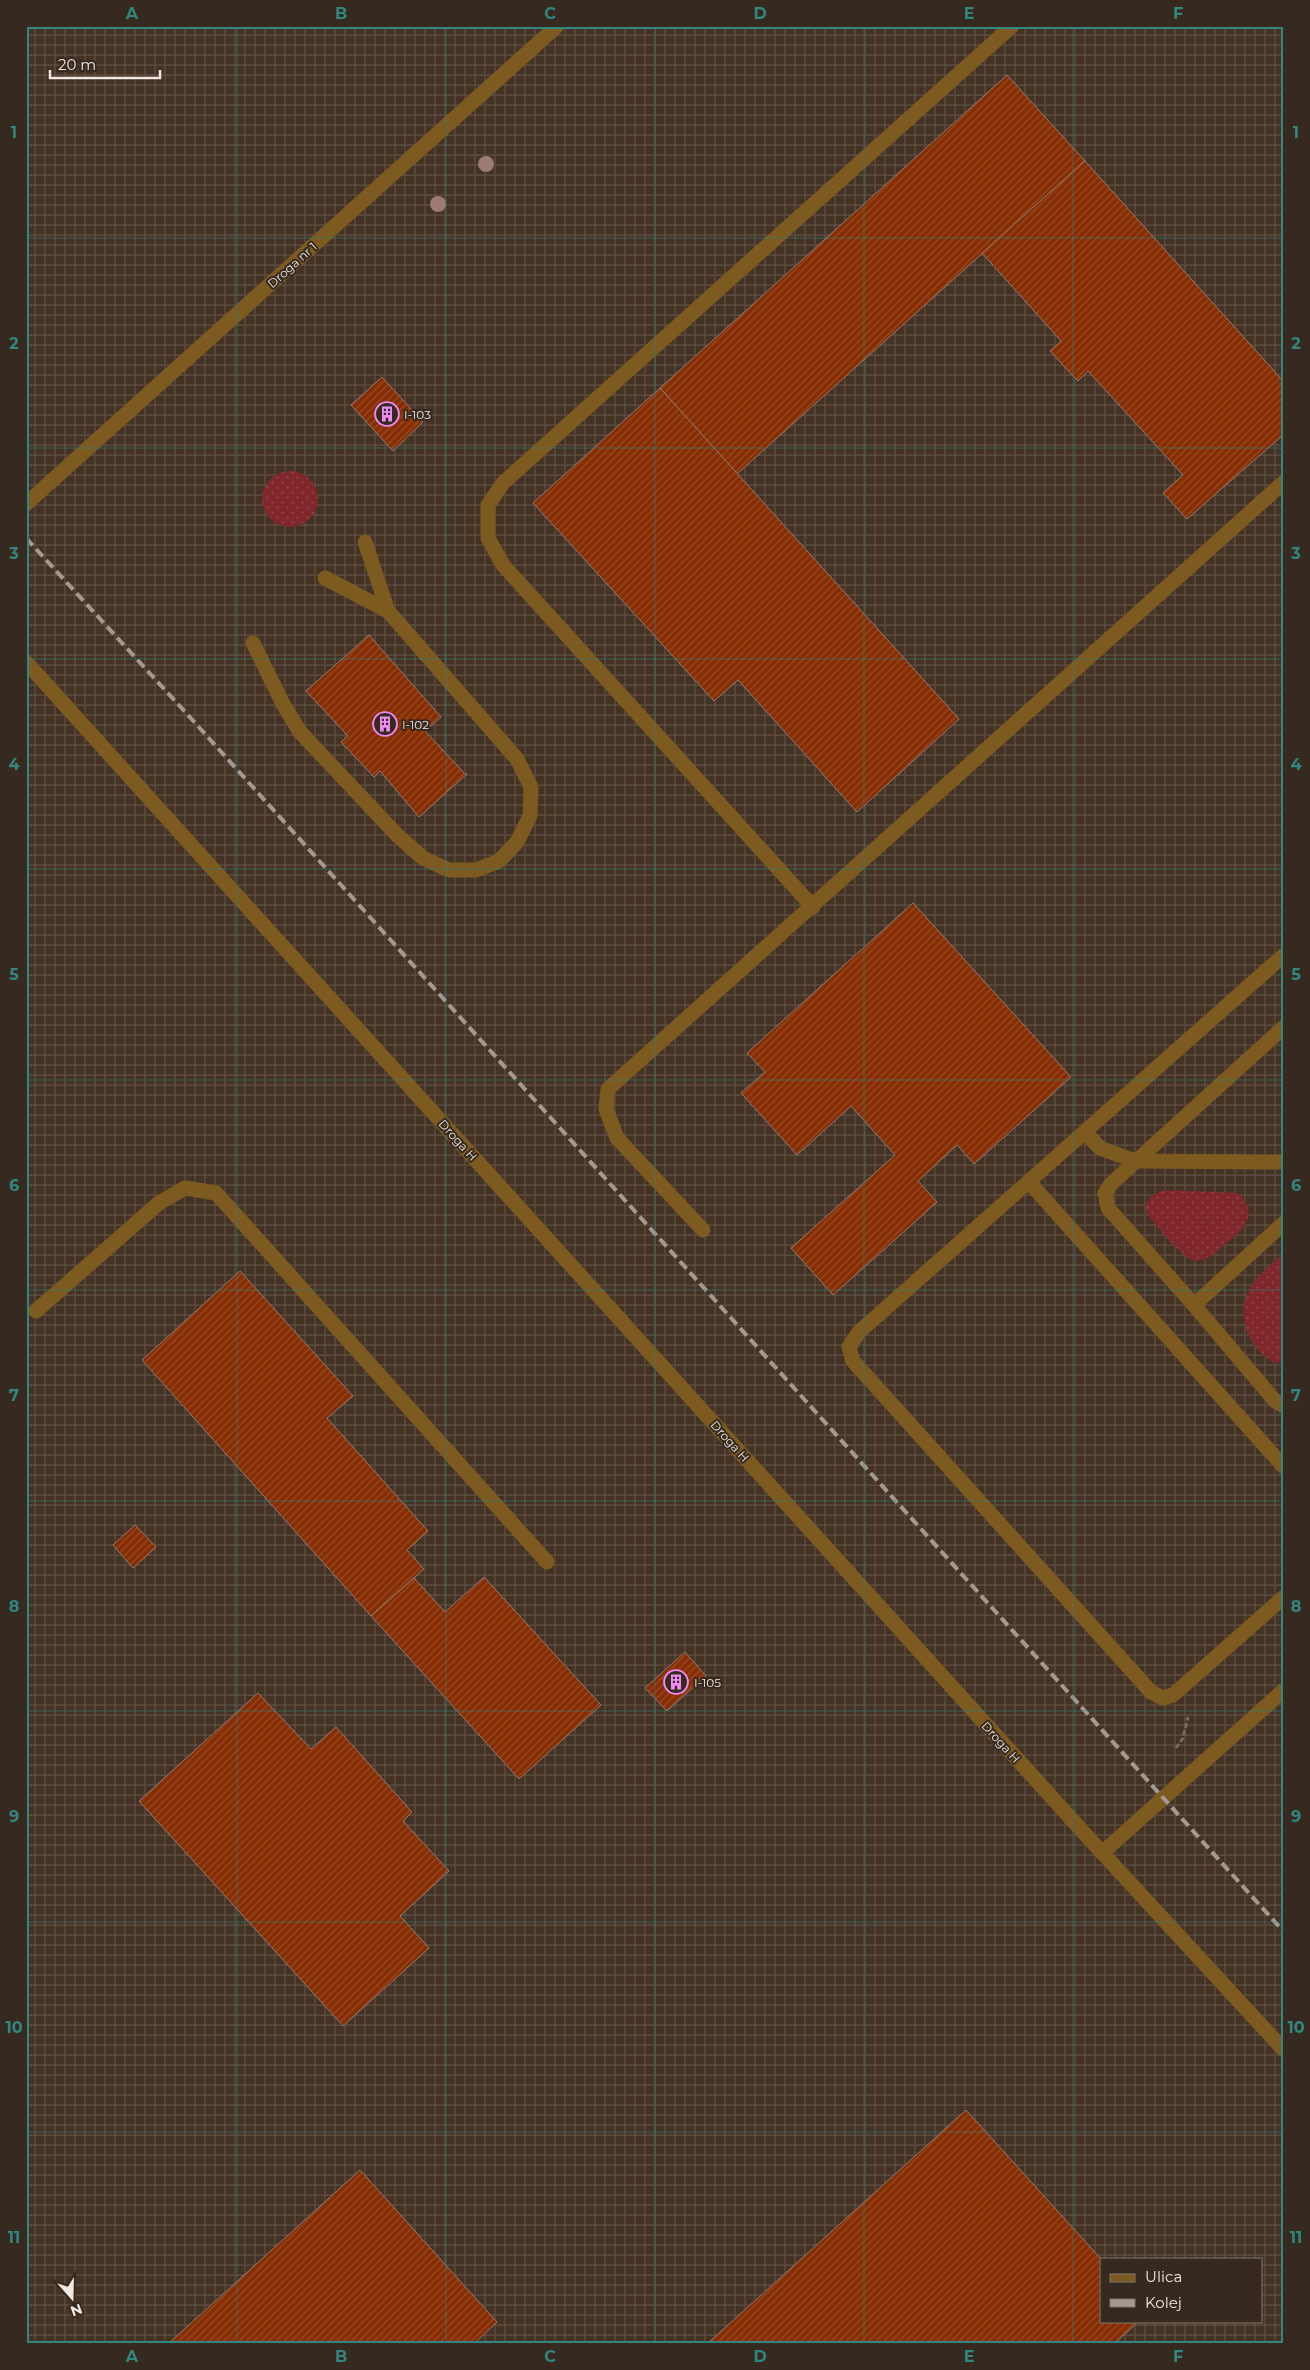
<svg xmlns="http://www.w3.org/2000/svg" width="1310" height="2370" viewBox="0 0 1310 2370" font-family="Montserrat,sans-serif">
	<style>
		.industrial { fill: url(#industrial-grid); fill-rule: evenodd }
		.grass { fill: url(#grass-dots) }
		.building { fill: url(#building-hatch); stroke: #8f7c75 }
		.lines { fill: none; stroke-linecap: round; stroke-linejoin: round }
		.path { stroke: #766b63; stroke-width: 3; stroke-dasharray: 5 2.5; stroke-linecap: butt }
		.minor { stroke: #7c5a20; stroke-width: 15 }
		.rail { stroke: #a49992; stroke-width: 4; stroke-dasharray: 10 5; stroke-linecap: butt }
		.tree { fill: #9e7a75 }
		.grid { fill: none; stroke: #31877f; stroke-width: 1; stroke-opacity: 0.55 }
		.labels { text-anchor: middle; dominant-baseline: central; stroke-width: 4; stroke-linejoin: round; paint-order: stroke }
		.street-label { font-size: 12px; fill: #f1e8e2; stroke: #362a20 }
		.poi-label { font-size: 12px; fill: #f1e8e2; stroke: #362a20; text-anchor: start }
		.neatline { fill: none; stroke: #31877f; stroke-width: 2 }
		.grid-label { font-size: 16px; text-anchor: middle; font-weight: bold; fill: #31877f }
	</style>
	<defs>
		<pattern id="industrial-grid" width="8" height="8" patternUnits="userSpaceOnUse" patternTransform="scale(1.25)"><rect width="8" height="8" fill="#443224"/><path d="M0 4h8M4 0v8" fill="none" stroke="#5f5044"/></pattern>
		<pattern id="grass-dots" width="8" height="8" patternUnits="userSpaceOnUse" patternTransform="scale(1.25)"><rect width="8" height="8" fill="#7f272b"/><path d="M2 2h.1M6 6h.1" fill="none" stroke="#924649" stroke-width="1.8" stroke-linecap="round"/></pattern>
		<pattern id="building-hatch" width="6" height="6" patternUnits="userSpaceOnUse" patternTransform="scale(1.25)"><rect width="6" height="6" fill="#862d03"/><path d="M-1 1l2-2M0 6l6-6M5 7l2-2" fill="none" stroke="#984b27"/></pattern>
	</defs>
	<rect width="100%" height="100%" fill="#362a20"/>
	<path class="industrial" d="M26 26H1284V2344H26ZM1101 2259H1261V2321H1101Z"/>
	<g class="grass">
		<circle cx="290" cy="499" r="28"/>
		<path d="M1167 1190 1238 1193C1259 1214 1245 1228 1227 1243 1217 1251 1207 1263 1193 1260 1181 1257 1156 1225 1147 1214L1145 1205C1151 1195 1156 1192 1167 1190Z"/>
		<path d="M1284 1253V1362L1276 1363C1252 1353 1236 1319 1247 1294 1254 1277 1271 1265 1284 1253Z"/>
	</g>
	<g class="building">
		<polygon points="1007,75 1085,161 737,474 660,388"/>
		<polygon points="1085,161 1284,382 1284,434 1187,519 1163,493 1183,475 1088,371 1078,381 1073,376 1050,351 1061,341 982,253"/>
		<polygon points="382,377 423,422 393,451 351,405"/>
		<polygon points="660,388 959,719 857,812 738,680 714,701 533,503"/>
		<polygon points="369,635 441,717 425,731 465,774 467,774 419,817 380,771 374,777 341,742 348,736 306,691"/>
		<polygon points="913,903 1071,1077 974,1164 957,1145 918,1181 937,1202 833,1295 791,1248 895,1155 851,1106 797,1155 741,1093 765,1072 747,1053"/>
		<polygon points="240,1271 353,1396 327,1418 428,1531 407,1550 424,1569 371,1616 142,1360"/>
		<polygon points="135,1525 156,1547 133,1568 113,1545"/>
		<polygon points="484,1577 601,1705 519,1779 371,1616 414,1578 445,1612"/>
		<polygon points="685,1652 706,1676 667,1711 645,1688"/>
		<polygon points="258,1693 311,1749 336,1727 412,1812 403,1821 449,1871 400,1916 429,1948 343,2026 139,1801"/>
		<polygon points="966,2110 1101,2259 1101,2321 1139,2321 1114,2344 707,2344"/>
		<polygon points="360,2170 497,2322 474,2344 168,2344"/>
	</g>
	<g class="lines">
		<polyline class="path" points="1176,1748 1183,1738 1188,1717"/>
		<g class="minor">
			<polyline points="26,504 557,26"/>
			<polyline points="365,542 388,611"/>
			<polyline points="253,643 283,704 300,732 398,836 423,858 449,870 476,870 499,861 517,842 530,816 531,787 517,759 388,611 325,578"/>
			<polyline points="26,662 1084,1833 1284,2050"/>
			<polyline points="813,907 503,565 488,538 488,505 503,483 1012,26"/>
			<polyline points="1284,955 859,1332 849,1347 853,1361 1151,1692 1163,1698 1173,1695 1284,1597"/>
			<polyline points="1085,1132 1100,1148 1135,1161 1284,1162"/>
			<polyline points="1029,1182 1284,1467"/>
			<polyline points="1284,1223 1194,1305 1275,1401 1284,1406"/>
			<polyline points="703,1230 617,1138 606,1109 608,1089 1284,482"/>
			<polyline points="1194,1305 1108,1208 1105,1193 1111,1184 1284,1027"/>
			<polyline points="36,1311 159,1203 185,1188 216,1193 547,1562"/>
			<polyline points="1102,1853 1284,1690"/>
		</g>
		<polyline class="rail" points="26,538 187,714 1284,1932"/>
	</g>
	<g class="tree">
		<circle cx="486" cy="164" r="8"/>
		<circle cx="438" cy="204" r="8"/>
	</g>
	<path class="grid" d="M237 26V2344M446 26V2344M655 26V2344M864 26V2344M1073 26V2344M26 238H1284M26 448H1284M26 659H1284M26 869H1284M26 1080H1284M26 1290H1284M26 1501H1284M26 1711H1284M26 1922H1284M26 2132H1284"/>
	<defs>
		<g id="building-ring" transform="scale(1.25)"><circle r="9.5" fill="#362a20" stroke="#f08bf5" stroke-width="1.5"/><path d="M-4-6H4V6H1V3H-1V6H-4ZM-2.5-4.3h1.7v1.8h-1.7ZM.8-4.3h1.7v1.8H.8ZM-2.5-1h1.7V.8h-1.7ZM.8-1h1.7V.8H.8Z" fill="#f08bf5"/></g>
	</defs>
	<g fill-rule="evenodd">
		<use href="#building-ring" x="387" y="414"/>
		<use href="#building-ring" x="385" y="724"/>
		<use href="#building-ring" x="676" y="1682"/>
	</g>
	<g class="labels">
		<g class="street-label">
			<text transform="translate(292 265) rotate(-42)">Droga nr 1</text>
			<text transform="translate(458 1140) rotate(48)">Droga H</text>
			<text transform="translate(730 1441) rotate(48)">Droga H</text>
			<text transform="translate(1001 1742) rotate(48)">Droga H</text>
		</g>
		<g class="poi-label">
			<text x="404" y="414">I-103</text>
			<text x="402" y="724">I-102</text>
			<text x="694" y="1682">I-105</text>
		</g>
	</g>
	<rect width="1310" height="2370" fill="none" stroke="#362a20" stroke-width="55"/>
	<rect x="1100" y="2258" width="162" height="65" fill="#362a20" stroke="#81766e"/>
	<rect x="1110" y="2274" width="25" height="8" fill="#7c5a20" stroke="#81766e"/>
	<text x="1145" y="2282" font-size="15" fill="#f1e8e2">Ulica</text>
	<rect x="1110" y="2299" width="25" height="8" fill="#a49992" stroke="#81766e"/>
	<text x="1145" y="2308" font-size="15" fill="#f1e8e2">Kolej</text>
	<g transform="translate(72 2298) rotate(160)" stroke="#362a20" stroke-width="4" paint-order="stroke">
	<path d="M0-4L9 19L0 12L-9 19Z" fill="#f1e8e2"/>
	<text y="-8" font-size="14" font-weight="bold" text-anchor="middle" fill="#f1e8e2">N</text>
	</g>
	<path d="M50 70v8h110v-8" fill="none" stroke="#f1e8e2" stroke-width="2.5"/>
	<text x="58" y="70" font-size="15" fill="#f1e8e2" stroke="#362a20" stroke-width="4" paint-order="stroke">20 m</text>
	<rect x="28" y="28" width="1254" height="2314" class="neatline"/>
	<g class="grid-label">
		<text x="132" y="19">A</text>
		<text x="341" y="19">B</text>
		<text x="550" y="19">C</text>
		<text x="760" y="19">D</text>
		<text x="969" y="19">E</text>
		<text x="1178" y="19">F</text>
		<text x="14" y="138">1</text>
		<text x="1296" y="138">1</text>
		<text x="14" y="349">2</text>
		<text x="1296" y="349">2</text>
		<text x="14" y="559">3</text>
		<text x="1296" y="559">3</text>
		<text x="14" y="770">4</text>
		<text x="1296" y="770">4</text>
		<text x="14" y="980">5</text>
		<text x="1296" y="980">5</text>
		<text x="14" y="1191">6</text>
		<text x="1296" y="1191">6</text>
		<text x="14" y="1401">7</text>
		<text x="1296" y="1401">7</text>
		<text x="14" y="1612">8</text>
		<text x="1296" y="1612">8</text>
		<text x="14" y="1822">9</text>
		<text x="1296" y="1822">9</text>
		<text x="14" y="2033">10</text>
		<text x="1296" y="2033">10</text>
		<text x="14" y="2243">11</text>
		<text x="1296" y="2243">11</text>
		<text x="132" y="2362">A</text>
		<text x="341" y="2362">B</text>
		<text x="550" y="2362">C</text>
		<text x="760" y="2362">D</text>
		<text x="969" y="2362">E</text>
		<text x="1178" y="2362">F</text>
	</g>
</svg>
